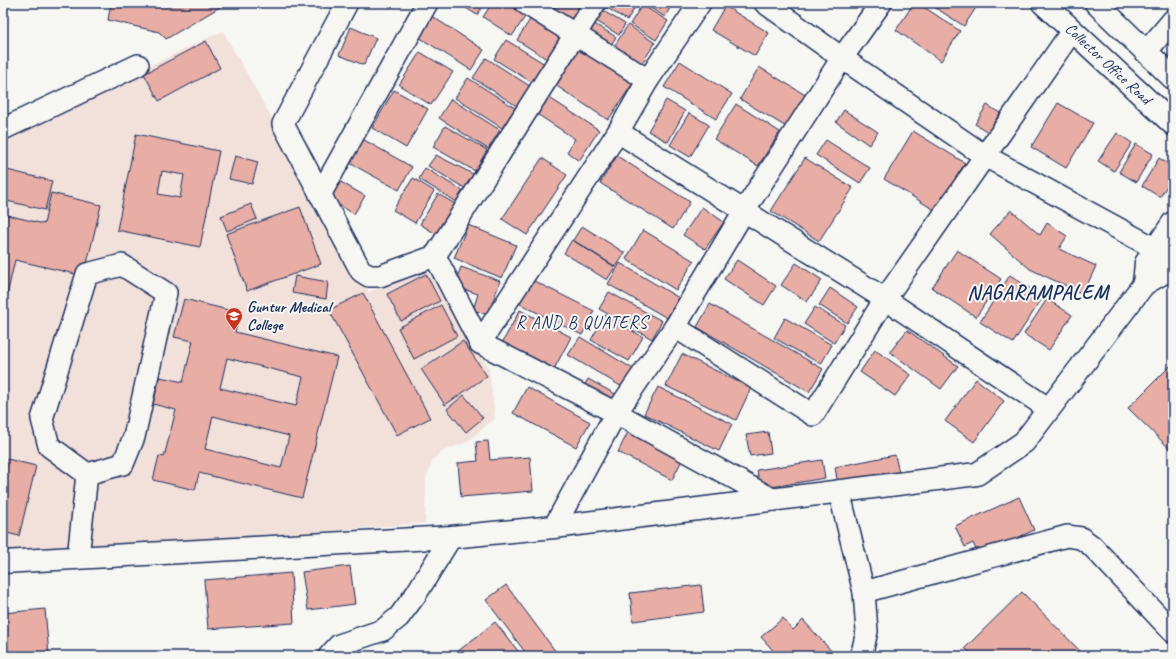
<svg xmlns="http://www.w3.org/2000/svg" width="1176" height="659" viewBox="0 0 1176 659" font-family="Caveat,sans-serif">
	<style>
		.built { fill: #f2e0db }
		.building { fill: #e8ada5; stroke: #1b2f5e; fill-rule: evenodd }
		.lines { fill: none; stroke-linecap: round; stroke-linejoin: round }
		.minor-casing { stroke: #1b2f5e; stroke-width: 24 }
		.tertiary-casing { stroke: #1b2f5e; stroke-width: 25 }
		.minor { stroke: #f6f6f2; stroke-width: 21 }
		.tertiary { stroke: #f6f6f2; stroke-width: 22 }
		.labels { text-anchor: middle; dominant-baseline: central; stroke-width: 4; stroke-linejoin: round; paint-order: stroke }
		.street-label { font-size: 16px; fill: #1b2f5e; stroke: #f6f6f2 }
		.poi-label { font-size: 16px; font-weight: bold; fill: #1b2f5e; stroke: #f6f6f2; text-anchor: start }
		.neighbourhood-label { font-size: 17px; letter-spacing: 1px; fill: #1b2f5e; stroke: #f6f6f2 }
		.district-label { font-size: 20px; font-weight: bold; letter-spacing: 1px; fill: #1b2f5e; stroke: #f6f6f2 }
	</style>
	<rect width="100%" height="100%" fill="#f6f6f2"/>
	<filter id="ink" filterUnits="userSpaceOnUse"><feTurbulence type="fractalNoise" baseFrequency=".025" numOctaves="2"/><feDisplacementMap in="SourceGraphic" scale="8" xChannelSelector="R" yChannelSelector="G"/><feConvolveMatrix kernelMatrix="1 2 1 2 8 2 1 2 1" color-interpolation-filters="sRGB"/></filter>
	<g filter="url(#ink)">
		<polygon class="built" points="223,31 369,292 425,268 489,369 495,418 467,442 445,450 433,459 426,478 425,523 3,557 3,135"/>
		<g class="building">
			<polygon points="111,3 224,3 225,4 166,39 159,32 108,20"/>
			<polygon points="309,3 325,3 321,10"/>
			<polygon points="458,3 485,3 477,15"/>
			<polygon points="492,3 511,3 527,14 512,36 483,17"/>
			<polygon points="556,3 587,3 575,23 553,9"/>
			<polygon points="604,3 635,3 637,4 627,20 602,5"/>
			<polygon points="643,3 666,3 671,6 665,17"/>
			<polygon points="914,3 918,3 960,31 941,61 896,30"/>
			<polygon points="928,3 979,3 964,26"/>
			<polygon points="642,5 668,21 656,40 630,24"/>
			<polygon points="725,6 769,33 755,56 711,30"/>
			<polygon points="600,9 625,24 619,35 593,19"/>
			<polygon points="430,15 484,50 471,70 417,36"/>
			<polygon points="531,18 564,39 550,61 517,40"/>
			<polygon points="588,20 616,37 609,48 581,32"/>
			<polygon points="628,25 655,43 640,66 613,48"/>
			<polygon points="351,27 376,38 364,65 339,55"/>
			<polygon points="506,40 545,64 533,83 494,59"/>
			<polygon points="206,41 220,68 159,101 144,74"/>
			<polygon points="577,46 633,83 608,120 552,83"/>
			<polygon points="420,52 453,72 431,105 399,85"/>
			<polygon points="486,58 536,90 523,110 473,78"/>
			<polygon points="680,61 732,94 716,119 664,87"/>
			<polygon points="759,67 807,96 788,128 740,99"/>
			<polygon points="468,78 515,108 502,128 455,98"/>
			<polygon points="394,90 428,109 406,148 372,128"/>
			<polygon points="548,97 599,130 579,161 567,152 575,139 537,114"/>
			<polygon points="451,99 500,130 488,149 439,118"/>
			<polygon points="666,100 685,111 668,142 648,131"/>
			<polygon points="1058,103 1093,123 1066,168 1031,147"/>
			<polygon points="736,104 780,132 758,166 714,139"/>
			<polygon points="987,105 1000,113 988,132 975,124"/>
			<polygon points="844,110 878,132 869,145 836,122"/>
			<polygon points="689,113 709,125 690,157 670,145"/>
			<polygon points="445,126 487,150 475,171 433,147"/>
			<polygon points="913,131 965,163 936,211 884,179"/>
			<polygon points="1117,133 1132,143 1114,171 1098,161"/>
			<path d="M136 134 219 151 200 247 117 230ZM162 171 184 175 180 198 158 194Z"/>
			<polygon points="357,136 412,167 399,190 344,160"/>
			<polygon points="826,140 870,168 860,183 816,155"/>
			<polygon points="1136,144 1153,154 1136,182 1119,172"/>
			<polygon points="436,155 475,175 466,189 428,166"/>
			<polygon points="235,156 258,162 252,184 229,179"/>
			<polygon points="617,156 690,202 673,229 600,183"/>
			<polygon points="542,158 567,175 527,235 502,219"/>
			<polygon points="805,158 853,188 819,241 771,211"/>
			<polygon points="1159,158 1173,167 1173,177 1160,197 1142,186"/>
			<polygon points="425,168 466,193 460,204 419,179"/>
			<polygon points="3,169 52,181 45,210 3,200"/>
			<polygon points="413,178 434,191 415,223 393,210"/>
			<polygon points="339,181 365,196 354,214 329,199"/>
			<polygon points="51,193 101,205 84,276 15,260 3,313 3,214 44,224"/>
			<polygon points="438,194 457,205 439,236 420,224"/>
			<polygon points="251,204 257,219 227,231 221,216"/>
			<polygon points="300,207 321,264 247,291 226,234"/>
			<polygon points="702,207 724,222 705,249 683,235"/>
			<polygon points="1011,210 1040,235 1047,223 1067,236 1059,249 1096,266 1083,294 1030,269 990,234"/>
			<polygon points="468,225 516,245 502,278 454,258"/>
			<polygon points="582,226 625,253 616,267 573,240"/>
			<polygon points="643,230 694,261 676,290 626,259"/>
			<polygon points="572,240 615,267 607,280 564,253"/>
			<polygon points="957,250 1001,279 976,317 932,288"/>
			<polygon points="737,260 776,286 764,305 724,279"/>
			<polygon points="620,263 679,298 667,318 608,284"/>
			<polygon points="796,263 822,280 807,302 781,285"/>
			<polygon points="461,267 500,281 488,315 473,310 478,294 454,286"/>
			<polygon points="426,274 440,301 401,321 387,294"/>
			<polygon points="1010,275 1043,297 1013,343 980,322"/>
			<polygon points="295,276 328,282 326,299 292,293"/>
			<polygon points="530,279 594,311 582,335 518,303"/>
			<polygon points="830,288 858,307 847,323 819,305"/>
			<polygon points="609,292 662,321 652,339 599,309"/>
			<polygon points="363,293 430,418 397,435 329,310"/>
			<path d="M184 299 240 313 235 332 337 357 302 498 199 473 195 490 153 480 159 456 164 457 176 410 153 404 160 377 183 382 193 341 174 337ZM227 358 303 377 296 406 220 388ZM213 416 289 436 281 468 205 449Z"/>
			<polygon points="1047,299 1072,315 1049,350 1024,334"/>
			<polygon points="710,304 823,369 809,392 697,327"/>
			<polygon points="441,305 457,336 414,359 398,328"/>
			<polygon points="815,307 845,325 834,343 804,324"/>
			<polygon points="520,310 571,337 554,369 502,343"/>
			<polygon points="605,315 643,337 629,361 591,340"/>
			<polygon points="785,318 832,345 821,364 774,338"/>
			<polygon points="907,330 958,366 941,389 890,352"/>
			<polygon points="580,337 635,370 624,388 568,355"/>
			<polygon points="463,341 487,376 445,405 421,369"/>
			<polygon points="875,350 911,375 895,396 860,372"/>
			<polygon points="682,354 751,388 736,420 666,386"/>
			<polygon points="1173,363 1173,452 1128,408"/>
			<polygon points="588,379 617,395 611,407 581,391"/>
			<polygon points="976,379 1004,401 974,442 945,421"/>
			<polygon points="527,387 590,422 576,447 513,413"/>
			<polygon points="658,387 732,424 719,451 644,414"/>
			<polygon points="464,395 483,418 466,432 447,409"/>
			<polygon points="630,428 684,456 672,480 618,452"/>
			<polygon points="768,432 771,453 750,456 746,435"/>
			<polygon points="488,441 490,460 530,457 533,491 461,497 458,463 478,461 476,442"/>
			<polygon points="895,455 899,473 838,485 835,467"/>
			<polygon points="3,458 36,466 19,536 3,532"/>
			<polygon points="822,460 825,478 760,489 757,470"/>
			<polygon points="1019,497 1034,530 979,556 973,543 965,547 955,526"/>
			<polygon points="350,566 355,604 308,610 302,572"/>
			<polygon points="291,573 294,623 208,629 204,580"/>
			<polygon points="506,585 559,656 528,656 486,600"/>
			<polygon points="701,585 704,612 633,621 630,593"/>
			<polygon points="1022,592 1085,656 973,656 965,648"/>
			<polygon points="45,609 49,655 3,656 3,613"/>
			<polygon points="783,618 793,630 803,620 836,656 778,656 761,637"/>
			<polygon points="495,622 522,656 452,656"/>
			<polygon points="676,652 687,653 692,656 664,656"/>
		</g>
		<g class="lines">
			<g class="minor-casing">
				<g id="minor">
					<polyline points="347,3 283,124 361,271 369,276 380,276 435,256"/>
					<polyline points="525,3 648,80"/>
					<polyline points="765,3 842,58 985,156 1156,249"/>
					<polyline points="1146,52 1173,20"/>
					<polyline points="3,129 138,65"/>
					<polyline points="618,132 885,299 813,415 675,327"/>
					<polyline points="320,195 427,3"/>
					<polyline points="480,343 618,132 648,80 700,3"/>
					<polyline points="1049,409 885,299 1072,31"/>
					<polyline points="839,491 864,592 867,631 862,653 860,656"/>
					<polyline points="774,500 616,413 675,327 744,211 842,58 881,3"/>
					<polyline points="554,527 616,413 480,343 435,256 595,3"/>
					<polyline points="78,558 87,474 123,464 134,437 166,293 122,265 87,274 42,419 49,446 87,474"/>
					<polyline points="864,592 1067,536 1081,538 1092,546 1173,632"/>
					<polyline points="329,656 339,645 383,630 399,617 416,594 451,537"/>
				</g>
			</g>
			<g class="tertiary-casing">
				<g id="tertiary">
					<path id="s1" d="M1043 3 1173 124"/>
					<polyline points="1096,3 1173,78"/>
					<polyline points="1144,284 1146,263 1173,223"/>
					<polyline points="3,562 451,537 554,527 977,474 1024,442 1144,284 1163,273 1173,260"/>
				</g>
			</g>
			<use href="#minor" class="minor"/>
			<use href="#tertiary" class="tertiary"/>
		</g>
	</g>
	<defs>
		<g id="university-pin" transform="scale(0.9)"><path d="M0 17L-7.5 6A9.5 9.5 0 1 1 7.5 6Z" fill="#c8321e" stroke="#f6f6f2"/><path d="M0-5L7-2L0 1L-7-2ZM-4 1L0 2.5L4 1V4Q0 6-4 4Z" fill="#fff"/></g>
	</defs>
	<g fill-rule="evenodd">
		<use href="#university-pin" x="234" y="316"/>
	</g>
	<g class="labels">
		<g class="street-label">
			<text stroke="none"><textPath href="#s1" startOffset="89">Collector Office Road</textPath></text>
		</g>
		<g class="poi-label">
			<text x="247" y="307">Guntur Medical<tspan x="247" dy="18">College</tspan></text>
		</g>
		<g class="neighbourhood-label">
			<text x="582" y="322">R AND B QUATERS</text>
		</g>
		<g class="district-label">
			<text x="1038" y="292">NAGARAMPALEM</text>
		</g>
	</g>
	<rect width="1176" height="659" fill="none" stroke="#f6f6f2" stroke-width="16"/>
	<rect x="8" y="8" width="1160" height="643" fill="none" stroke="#1b2f5e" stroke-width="1.5" filter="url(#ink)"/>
</svg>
